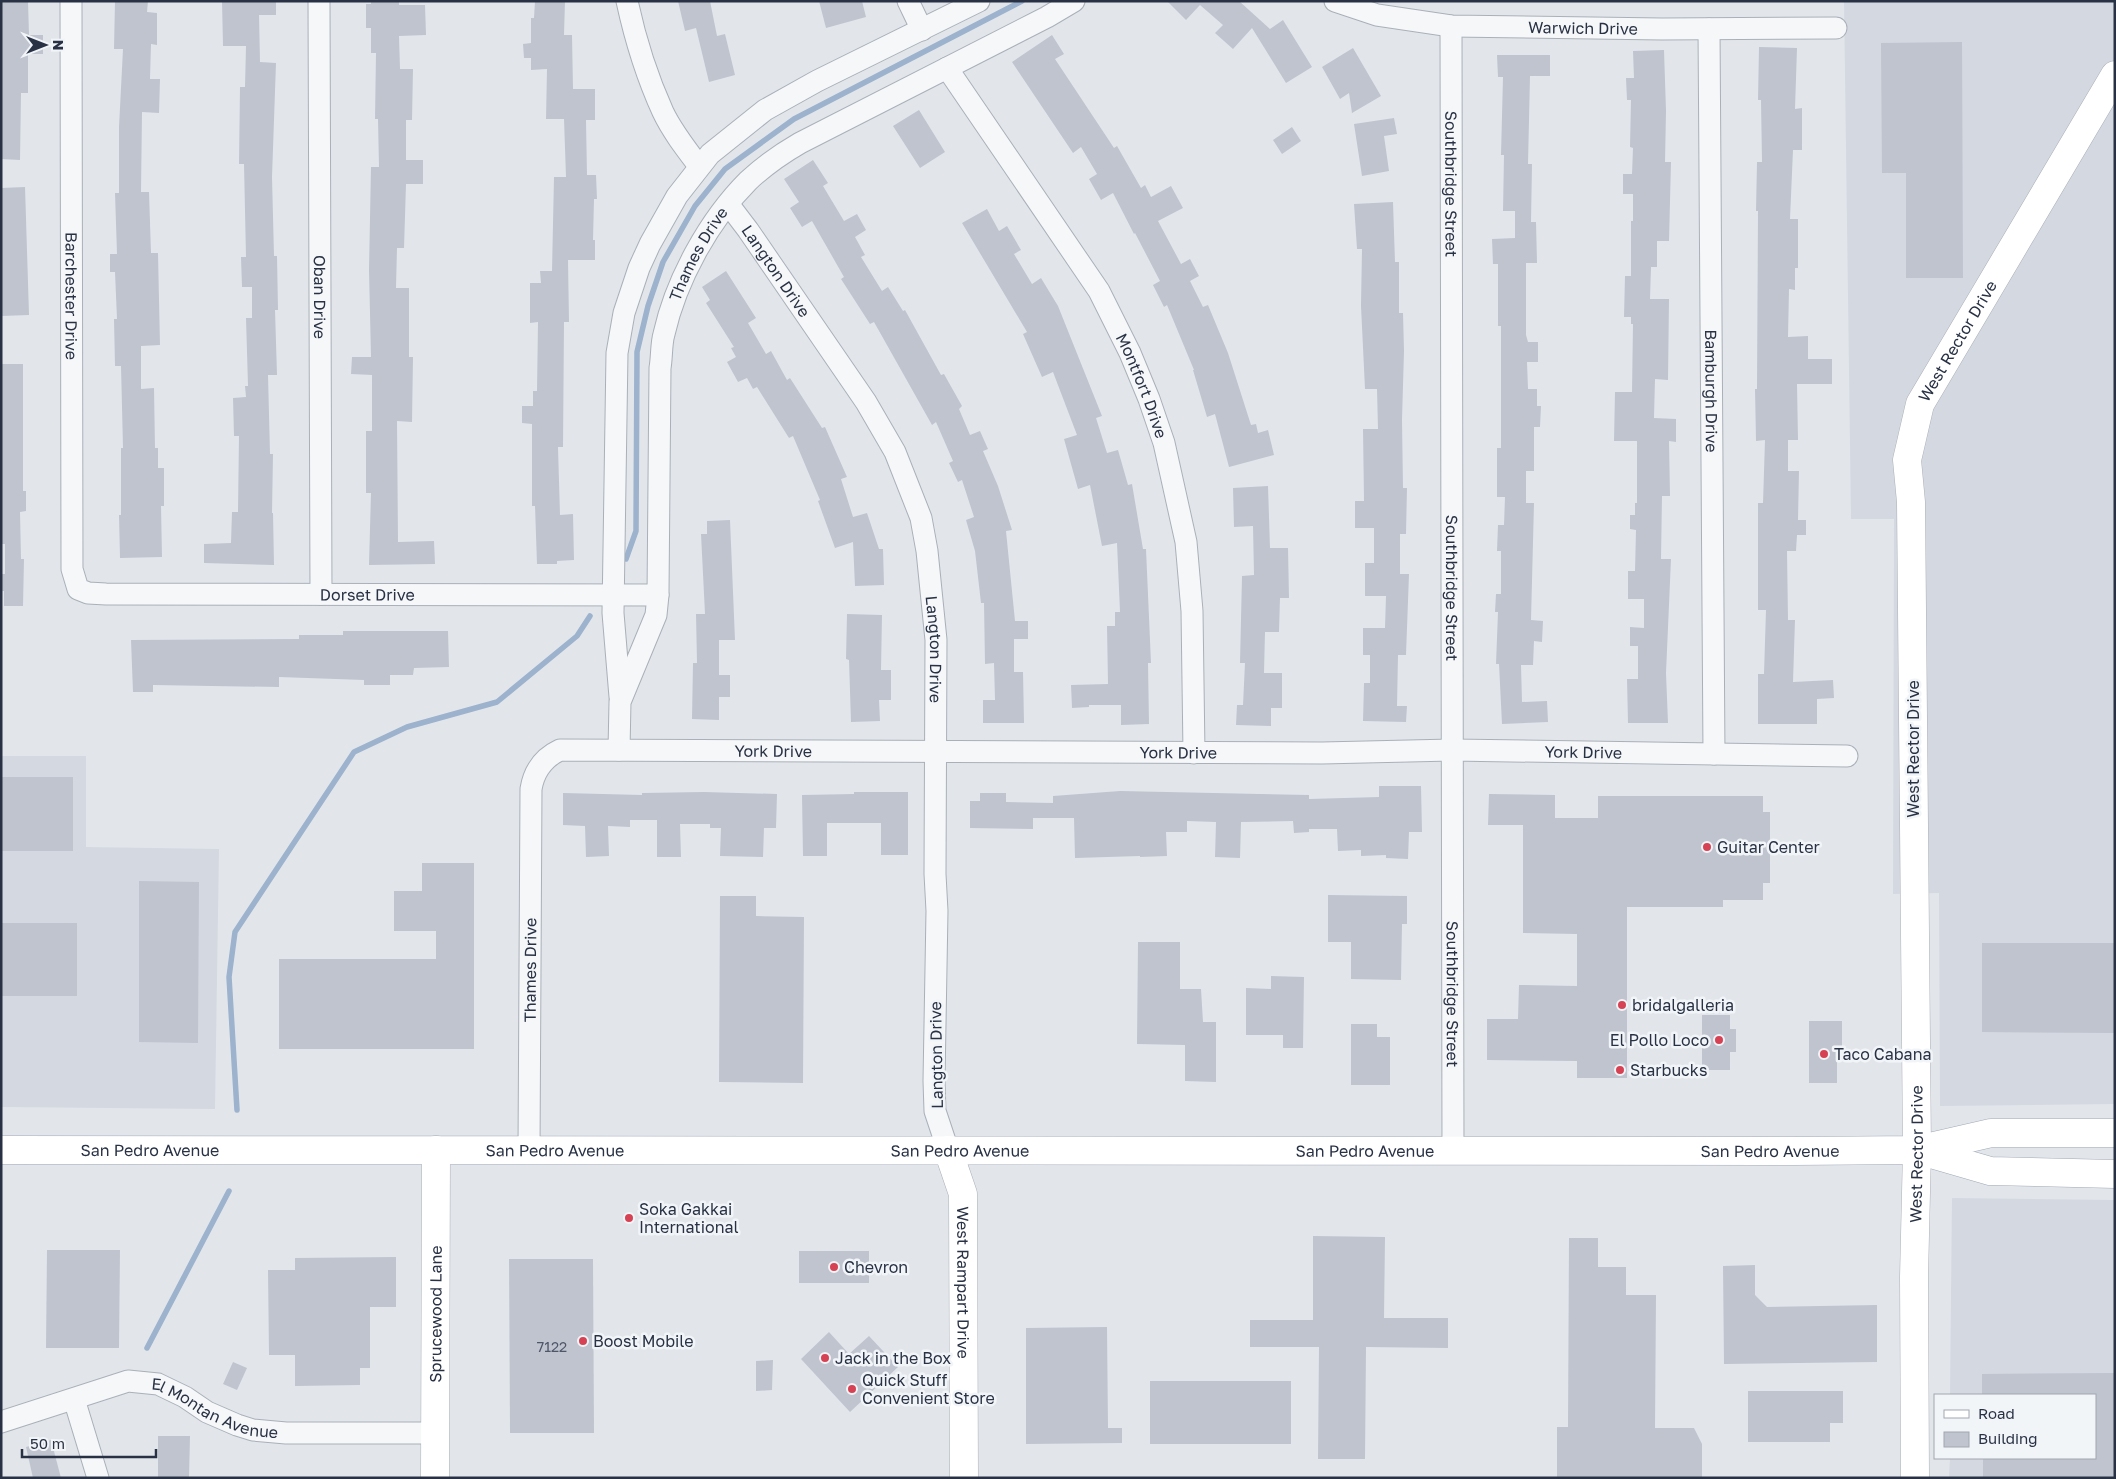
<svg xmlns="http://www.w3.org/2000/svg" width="2116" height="1479" viewBox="0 0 2116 1479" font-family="'Golos Text',sans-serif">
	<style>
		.built { fill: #d4d8e0 }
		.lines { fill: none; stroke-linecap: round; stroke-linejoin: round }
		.stream { stroke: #9cb2cd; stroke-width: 5.5 }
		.building { fill: #bfc4cf }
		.street-casing { stroke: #aab0b9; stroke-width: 23 }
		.secondary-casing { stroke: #aab0b9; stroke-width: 29 }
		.primary-casing { stroke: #a1a9b8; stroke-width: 29 }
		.street { stroke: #f5f7f9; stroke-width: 21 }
		.secondary { stroke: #fff; stroke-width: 28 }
		.primary { stroke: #fff; stroke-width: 28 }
		.poi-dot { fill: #d64253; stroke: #f2f5f8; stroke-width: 2 }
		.labels { text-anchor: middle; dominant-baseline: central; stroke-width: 5; stroke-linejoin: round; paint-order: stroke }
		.number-label { font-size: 14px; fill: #4e5668 }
		.street-label { font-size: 16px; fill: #293245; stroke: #f2f5f8 }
		.poi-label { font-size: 16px; fill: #293245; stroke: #f2f5f8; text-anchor: start }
	</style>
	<rect width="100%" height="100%" fill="#e2e6eb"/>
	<g class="built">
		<polygon points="1844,1 2115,1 2115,1104 1940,1106 1939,893 1893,894 1894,519 1851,519"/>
		<polygon points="1,756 86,756 86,847 219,849 215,1109 1,1107"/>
		<polygon points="1952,1198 2115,1200 2115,1478 1949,1478 1950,1458 2095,1458 2095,1395 1950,1395"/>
	</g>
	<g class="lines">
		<g class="stream">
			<polyline points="626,559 636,531 637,352 648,306 663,262 695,206 725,169 794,119 1022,1"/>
			<polyline points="237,1110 229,977 235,932 354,752 407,727 497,702 577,636 590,616"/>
			<polyline points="147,1348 229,1191"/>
		</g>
	</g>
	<g class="building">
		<polygon points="1,1 28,1 29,35 43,35 43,54 28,54 28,93 21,93 20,160 1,159"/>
		<polygon points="115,1 148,1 147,12 157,13 157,45 151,44 150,79 160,79 159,113 142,112 141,192 149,192 151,253 158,253 160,345 141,346 141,389 154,388 155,448 158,448 158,468 164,468 164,506 161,506 162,557 120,558 119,515 121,515 121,448 123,448 121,366 115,366 114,319 117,319 115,272 110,272 110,254 117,254 115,193 119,193 119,127 123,49 114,49"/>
		<polygon points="222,1 276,1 276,15 259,15 260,62 276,63 272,177 274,256 277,256 278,310 275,310 277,375 268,375 270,454 273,454 272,513 273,513 274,565 204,563 204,544 231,543 232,512 238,512 239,436 234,436 233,398 246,397 245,386 248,386 246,318 252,318 252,287 242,287 241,257 246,257 244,164 239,164 240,87 245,87 246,46 223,46"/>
		<polygon points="371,1 399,1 399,5 425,5 426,35 399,36 400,69 413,69 412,120 406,120 406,160 423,160 423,184 406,184 404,248 397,248 396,288 409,288 409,357 413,357 412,422 397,421 398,542 434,541 435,564 369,565 371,493 366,493 366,431 372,431 372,375 351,374 352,357 371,357 369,270 371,167 379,167 378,119 375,119 376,53 371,53 371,28 366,28 366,4 371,4"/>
		<polygon points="535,1 565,1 564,35 572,35 573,89 595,89 595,120 586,120 587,175 596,175 597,199 594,199 593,240 595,240 595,260 568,260 569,322 564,322 563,447 558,447 560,515 573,514 574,560 557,561 557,564 537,564 535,506 532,506 532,424 522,423 522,406 533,406 533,391 537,391 538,322 530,323 530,283 541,283 540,271 552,271 554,177 566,177 564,119 546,119 547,69 531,70 531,58 524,58 523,44 531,43 531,18 534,18"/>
		<polygon points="678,1 710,1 717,36 725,34 735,75 709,82 696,28 685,31"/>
		<polygon points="819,1 862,1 866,17 826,28"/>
		<polygon points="1167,1 1239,1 1270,29 1283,20 1312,67 1286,83 1252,28 1233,49 1215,33 1223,25 1200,5 1186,20"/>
		<polygon points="1052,35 1064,54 1055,59 1114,148 1117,146 1141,188 1145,185 1151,197 1171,186 1183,208 1158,221 1181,264 1190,259 1199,276 1190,281 1203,307 1208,305 1228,353 1251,425 1256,424 1258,433 1268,430 1274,455 1229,467 1215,414 1207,417 1193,370 1194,370 1167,305 1164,307 1153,285 1160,281 1135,233 1134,234 1113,193 1101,200 1089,179 1097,174 1081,147 1073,153 1012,62"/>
		<polygon points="1962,42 1963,278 1906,278 1906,173 1882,173 1881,43"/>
		<polygon points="1759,47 1797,48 1795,109 1802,108 1802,150 1793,150 1790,219 1798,219 1798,268 1795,268 1795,290 1789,289 1788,337 1808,336 1808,359 1832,359 1832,384 1797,384 1798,440 1788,440 1788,471 1799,471 1798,520 1806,520 1806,535 1797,535 1796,551 1787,551 1788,620 1795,620 1793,682 1833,680 1834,698 1817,699 1817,724 1758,724 1758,674 1764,674 1766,610 1758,610 1758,503 1763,503 1765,440 1756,441 1755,389 1757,389 1758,211 1756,211 1757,162 1762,162 1761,100 1758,100"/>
		<polygon points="1353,48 1381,96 1352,113 1349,93 1340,99 1322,67"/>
		<polygon points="1664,50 1666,111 1665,162 1671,162 1669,241 1657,241 1657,267 1651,267 1650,299 1669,299 1668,380 1655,379 1654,418 1676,419 1676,442 1669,441 1670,496 1662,496 1661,559 1671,559 1666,673 1668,723 1628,723 1627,679 1638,679 1638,646 1630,646 1630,627 1644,628 1644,599 1628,599 1628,571 1635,571 1636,530 1630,529 1630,515 1635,515 1635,503 1637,503 1637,441 1614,441 1615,392 1632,392 1633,324 1631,324 1631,317 1624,317 1625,276 1631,276 1631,221 1633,221 1633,194 1623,194 1623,174 1632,174 1633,148 1630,147 1631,100 1627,100 1626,78 1634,78 1633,51"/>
		<polygon points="1497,55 1550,55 1550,76 1530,76 1528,164 1532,164 1531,222 1536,222 1537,263 1526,263 1526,335 1528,342 1538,342 1538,362 1527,362 1528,389 1537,389 1537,406 1541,406 1540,427 1534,427 1534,471 1526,471 1526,503 1534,503 1531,620 1543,621 1542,642 1534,641 1533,665 1521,665 1522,702 1547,701 1548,722 1502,724 1499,664 1496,664 1498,612 1495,612 1496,594 1501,594 1501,551 1497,551 1498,525 1504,525 1505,497 1497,497 1497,448 1501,448 1501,326 1498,326 1498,264 1493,264 1492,239 1515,238 1515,211 1503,211 1504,155 1501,155 1503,77 1498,77"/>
		<polygon points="919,110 945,152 920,168 893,126"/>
		<polygon points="1394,118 1397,134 1384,136 1389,171 1362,176 1354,124"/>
		<polygon points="1292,127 1301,141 1282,154 1273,140"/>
		<polygon points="813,160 828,183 823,186 844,221 857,214 866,230 855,237 865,255 861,257 882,291 888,287 903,311 905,310 941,375 944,374 962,406 959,409 970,435 980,431 988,449 983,451 998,486 1012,530 1006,531 1015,621 1028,621 1028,639 1014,639 1014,672 1023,672 1024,723 983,723 983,700 995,700 994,663 985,664 984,603 981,603 975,551 966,520 974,517 962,480 958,482 949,463 953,461 936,422 932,425 874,322 870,324 841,279 844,277 812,221 802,227 790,208 799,202 784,179"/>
		<polygon points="25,187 29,315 1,316 1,188"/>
		<polygon points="1393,202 1395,262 1399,262 1399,313 1403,313 1404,351 1402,420 1403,488 1407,488 1406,534 1400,534 1400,574 1409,574 1406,655 1398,655 1397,706 1407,706 1406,722 1363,721 1364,683 1370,683 1370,655 1363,655 1363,628 1385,628 1386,596 1365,596 1365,563 1374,563 1374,528 1355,528 1355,501 1364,501 1363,429 1378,429 1377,389 1365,389 1361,306 1362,249 1357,249 1354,204"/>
		<polygon points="987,209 999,231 1007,226 1021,250 1014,254 1032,284 1041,278 1058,306 1102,416 1096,418 1107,453 1118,450 1128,485 1132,484 1143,549 1146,549 1151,663 1148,663 1149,724 1121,725 1121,705 1089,705 1089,707 1072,708 1071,685 1108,684 1107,626 1115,626 1115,612 1120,612 1117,543 1102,546 1090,485 1078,489 1064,439 1077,435 1053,372 1042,377 1023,334 1027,332 962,223"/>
		<polygon points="726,271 756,318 748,323 766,354 771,351 787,380 790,378 822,428 825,427 847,477 841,479 853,517 867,513 879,549 883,549 884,585 855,586 853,542 835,548 818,501 820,500 793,436 789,438 757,387 753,389 747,378 738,382 727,362 736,357 731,348 734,347 706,303 710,300 702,287"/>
		<polygon points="1,364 23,364 23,491 26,491 26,511 20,512 21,559 24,559 23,606 4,606 4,591 1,591 1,574 5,574 5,544 1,544"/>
		<polygon points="1268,486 1270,548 1288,548 1289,598 1280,598 1279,632 1265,632 1264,673 1282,673 1282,708 1271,708 1271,726 1236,725 1237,705 1243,705 1245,663 1240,663 1242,576 1254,575 1253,526 1234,527 1233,488"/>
		<polygon points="730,520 735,640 719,640 719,675 730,675 730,697 719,697 719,720 692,719 693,663 697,663 696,614 705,614 701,534 707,534 707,521"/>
		<polygon points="847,614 882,615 881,670 891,670 891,700 879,700 880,721 851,722 849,660 846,659"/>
		<polygon points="343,631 448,631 449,667 414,668 413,675 390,675 390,685 364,685 364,680 279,677 279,687 153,685 153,692 133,692 131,640 299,639 299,635 343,635"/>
		<rect x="1" y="777" width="72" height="74"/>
		<polygon points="1379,786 1421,786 1422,832 1409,832 1408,859 1386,858 1386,855 1361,856 1361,850 1338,851 1337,829 1309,829 1309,832 1294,833 1293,821 1241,822 1240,858 1215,857 1216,822 1187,821 1187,832 1166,832 1167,856 1140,857 1140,856 1075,858 1074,818 1033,818 1033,829 970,828 970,801 980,801 980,793 1006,793 1006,802 1053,803 1053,796 1120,791 1309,795 1309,799 1379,797"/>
		<polygon points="704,792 777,794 776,828 764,828 763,857 720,856 721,828 710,828 710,824 680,824 681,857 657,857 657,820 630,820 630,827 608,826 609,856 586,857 585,826 563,825 563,793 642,795 642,793"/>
		<polygon points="854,792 908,792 908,855 881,855 881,823 827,823 827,856 803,856 802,795 854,794"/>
		<polygon points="1489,794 1555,795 1555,818 1598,818 1598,796 1763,796 1763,812 1770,812 1770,883 1763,883 1763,900 1723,900 1723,907 1627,907 1627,1078 1577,1078 1577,1061 1487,1060 1487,1019 1518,1019 1519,985 1577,986 1577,934 1523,933 1523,825 1488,825"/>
		<polygon points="422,863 474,863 474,1049 279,1049 279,959 436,959 436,931 394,931 394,891 422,891"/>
		<polygon points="139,881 199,882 198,1043 139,1042"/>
		<polygon points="1328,895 1407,896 1407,924 1402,924 1401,980 1351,979 1351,942 1328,942"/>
		<polygon points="720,896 756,896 756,916 804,917 803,1083 719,1082"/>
		<rect x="1" y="923" width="76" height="73"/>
		<polygon points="1138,942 1180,942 1180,989 1201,989 1203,1022 1216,1022 1216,1082 1185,1081 1185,1045 1137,1044"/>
		<polygon points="1982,943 2115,943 2115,1033 1982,1032"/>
		<polygon points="1271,976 1304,977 1303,1048 1283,1048 1283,1035 1246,1035 1246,988 1271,989"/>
		<polygon points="1702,1015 1730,1015 1730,1029 1736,1029 1736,1052 1730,1052 1730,1070 1702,1070"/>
		<polygon points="1809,1021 1842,1021 1842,1051 1837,1057 1837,1083 1809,1083"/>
		<polygon points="1351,1024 1377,1024 1377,1037 1390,1037 1390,1085 1351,1085"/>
		<polygon points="1313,1236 1385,1237 1384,1318 1448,1318 1448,1348 1366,1347 1365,1459 1318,1459 1319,1347 1250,1347 1250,1320 1313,1320"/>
		<polygon points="1569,1238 1598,1238 1598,1267 1626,1267 1626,1295 1656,1295 1655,1428 1694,1428 1702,1444 1702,1478 1557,1478 1557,1427 1568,1427"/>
		<polygon points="47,1250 120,1250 119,1348 46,1348"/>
		<rect x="799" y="1251" width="70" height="32"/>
		<polygon points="396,1257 396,1307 370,1307 370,1368 360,1368 360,1385 295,1386 295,1355 269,1355 268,1270 295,1270 295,1258"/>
		<polygon points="509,1259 593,1259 594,1433 510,1433"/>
		<polygon points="1755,1265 1755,1295 1767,1307 1877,1305 1877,1362 1724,1364 1723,1266"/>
		<polygon points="1107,1327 1108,1428 1122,1428 1122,1443 1026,1444 1026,1328"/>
		<polygon points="829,1332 849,1354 869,1336 898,1367 850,1412 801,1359"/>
		<polygon points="773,1360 772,1390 756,1391 756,1361"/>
		<polygon points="233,1362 247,1368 237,1390 223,1384"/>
		<polygon points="2115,1373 2115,1478 1983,1478 1983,1458 2095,1458 2095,1395 1982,1395 1982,1374"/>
		<rect x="1150" y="1381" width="141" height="63"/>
		<polygon points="1748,1391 1843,1391 1843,1423 1830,1423 1830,1442 1748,1442"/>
		<polygon points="158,1436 190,1436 189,1478 158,1478"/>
		<polygon points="51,1440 61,1478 33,1478 26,1447"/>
	</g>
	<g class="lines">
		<g class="street-casing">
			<g id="street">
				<path id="s1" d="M71 1 72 569 78 589 88 593 106 594 658 595"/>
				<path id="s2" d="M319 1 321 594"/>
				<path d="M627 1C635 38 647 77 663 112 672 131 686 149 699 166"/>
				<polyline points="908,1 922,30"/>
				<path id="s3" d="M1335 1 1377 15 1451 26 1662 29 1836 28"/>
				<path id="s4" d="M1451 26 1453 1151"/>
				<path id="s5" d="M1709 29 1714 754"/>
				<path id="s6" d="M947 68 1099 291 1130 353 1149 399 1164 443 1186 542 1192 611 1194 753"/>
				<path id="s7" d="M729 205 748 230 866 402 895 452 921 518 927 551 936 640 935 874 937 911 934 1081 935 1111 948 1150"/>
				<polyline points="620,697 613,613 617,353 624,313 639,268 650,244 677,196 710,154 765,110 817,81 979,1"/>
				<path id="s8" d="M619 750 620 702 656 615 658 595 660 368C662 357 661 344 664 334 676 280 709 220 748 181 764 166 781 154 800 143L1047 17 1074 1"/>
				<path id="s9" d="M529 1150 531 789C534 771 543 758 560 750L1322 753 1452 750 1847 756"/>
				<polyline points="74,1399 98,1478"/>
				<path id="s10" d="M1 1422 128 1381 158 1384 185 1397 207 1412 237 1425 253 1430 286 1433H435"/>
			</g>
		</g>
		<g class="secondary-casing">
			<g id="secondary">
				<path id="s11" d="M948 1150 963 1194 964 1478"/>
				<path id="s12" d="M435 1478 436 1150"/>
				<path id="s13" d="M1915 1478 1914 1277 1917 1150 1911 502 1907 460 1920 404 2115 75"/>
			</g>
		</g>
		<g class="primary-casing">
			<g id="primary">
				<path id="s14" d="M1 1150 1794 1151 1917 1150 1991 1133H2115"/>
				<polyline points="1921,1151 1990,1171 2115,1174"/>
			</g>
		</g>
		<use href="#street" class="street"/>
		<use href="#secondary" class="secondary"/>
		<use href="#primary" class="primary"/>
	</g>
	<g class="poi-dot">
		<circle cx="1707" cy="847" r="5"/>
		<circle cx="1622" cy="1005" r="5"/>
		<circle cx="1719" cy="1040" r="5"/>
		<circle cx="1824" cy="1054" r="5"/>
		<circle cx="1620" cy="1070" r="5"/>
		<circle cx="629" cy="1218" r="5"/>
		<circle cx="834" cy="1267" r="5"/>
		<circle cx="583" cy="1341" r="5"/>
		<circle cx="825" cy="1358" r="5"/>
		<circle cx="852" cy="1389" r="5"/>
	</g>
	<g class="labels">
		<g class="number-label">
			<text x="552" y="1346">7122</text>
		</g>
		<g class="street-label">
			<text stroke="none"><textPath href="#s3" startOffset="251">Warwich Drive</textPath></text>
			<text stroke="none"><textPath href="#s4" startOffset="158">Southbridge Street</textPath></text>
			<text stroke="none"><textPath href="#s8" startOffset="511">Thames Drive</textPath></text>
			<text stroke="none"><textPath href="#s7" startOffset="81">Langton Drive</textPath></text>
			<text stroke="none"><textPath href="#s1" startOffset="295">Barchester Drive</textPath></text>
			<text stroke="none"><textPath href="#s2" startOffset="296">Oban Drive</textPath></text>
			<text stroke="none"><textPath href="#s13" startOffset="1149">West Rector Drive</textPath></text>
			<text stroke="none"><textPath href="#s6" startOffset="374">Montfort Drive</textPath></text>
			<text stroke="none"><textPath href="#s5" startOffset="362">Bamburgh Drive</textPath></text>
			<text stroke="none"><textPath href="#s4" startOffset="562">Southbridge Street</textPath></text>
			<text stroke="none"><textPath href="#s1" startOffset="879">Dorset Drive</textPath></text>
			<text stroke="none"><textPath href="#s7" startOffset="501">Langton Drive</textPath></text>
			<text transform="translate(1913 749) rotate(-90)">West Rector Drive</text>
			<text stroke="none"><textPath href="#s9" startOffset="625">York Drive</textPath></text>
			<text stroke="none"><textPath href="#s9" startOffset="1435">York Drive</textPath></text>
			<text stroke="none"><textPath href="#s9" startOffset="1030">York Drive</textPath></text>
			<text stroke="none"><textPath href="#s9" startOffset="180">Thames Drive</textPath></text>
			<text stroke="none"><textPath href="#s4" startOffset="968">Southbridge Street</textPath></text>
			<text transform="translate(936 1055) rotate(-91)">Langton Drive</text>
			<text stroke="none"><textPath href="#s14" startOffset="554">San Pedro Avenue</textPath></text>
			<text stroke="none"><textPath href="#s14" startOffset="959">San Pedro Avenue</textPath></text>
			<text stroke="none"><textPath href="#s14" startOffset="149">San Pedro Avenue</textPath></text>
			<text stroke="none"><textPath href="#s14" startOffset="1364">San Pedro Avenue</textPath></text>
			<text stroke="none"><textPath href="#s14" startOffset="1769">San Pedro Avenue</textPath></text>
			<text stroke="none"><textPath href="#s13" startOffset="324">West Rector Drive</textPath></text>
			<text stroke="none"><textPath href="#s11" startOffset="135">West Rampart Drive</textPath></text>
			<text stroke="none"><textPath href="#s12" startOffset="164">Sprucewood Lane</textPath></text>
			<text stroke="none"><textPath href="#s10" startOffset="226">El Montan Avenue</textPath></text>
		</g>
		<g class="poi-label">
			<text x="1717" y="847">Guitar Center</text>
			<text x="1632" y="1005">bridalgalleria</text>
			<text x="1709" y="1040" text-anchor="end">El Pollo Loco</text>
			<text x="1834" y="1054">Taco Cabana</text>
			<text x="1630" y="1070">Starbucks</text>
			<text x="639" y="1209">Soka Gakkai<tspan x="639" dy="18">International</tspan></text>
			<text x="844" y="1267">Chevron</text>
			<text x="593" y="1341">Boost Mobile</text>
			<text x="835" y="1358">Jack in the Box</text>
			<text x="862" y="1380">Quick Stuff<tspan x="862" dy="18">Convenient Store</tspan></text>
		</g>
	</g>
	<rect width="2116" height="1479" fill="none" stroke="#293245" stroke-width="5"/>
	<rect x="1934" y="1394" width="162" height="65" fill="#f2f5f8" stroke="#a2a7b0"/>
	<rect x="1944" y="1410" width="25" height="8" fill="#ffffff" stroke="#a2a7b0"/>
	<text x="1978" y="1419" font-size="15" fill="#293245">Road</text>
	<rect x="1944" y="1432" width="25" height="15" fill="#bfc4cf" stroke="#a2a7b0"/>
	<text x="1978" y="1444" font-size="15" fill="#293245">Building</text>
	<g transform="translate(45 45) rotate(90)" stroke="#f2f5f8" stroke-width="4" paint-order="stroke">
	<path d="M0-4L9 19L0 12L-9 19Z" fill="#293245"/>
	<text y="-8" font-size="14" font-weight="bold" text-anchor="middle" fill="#293245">N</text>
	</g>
	<path d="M22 1449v8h134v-8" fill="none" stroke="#293245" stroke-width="2.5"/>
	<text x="30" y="1449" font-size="15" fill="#293245" stroke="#f2f5f8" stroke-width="4" paint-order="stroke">50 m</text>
</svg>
